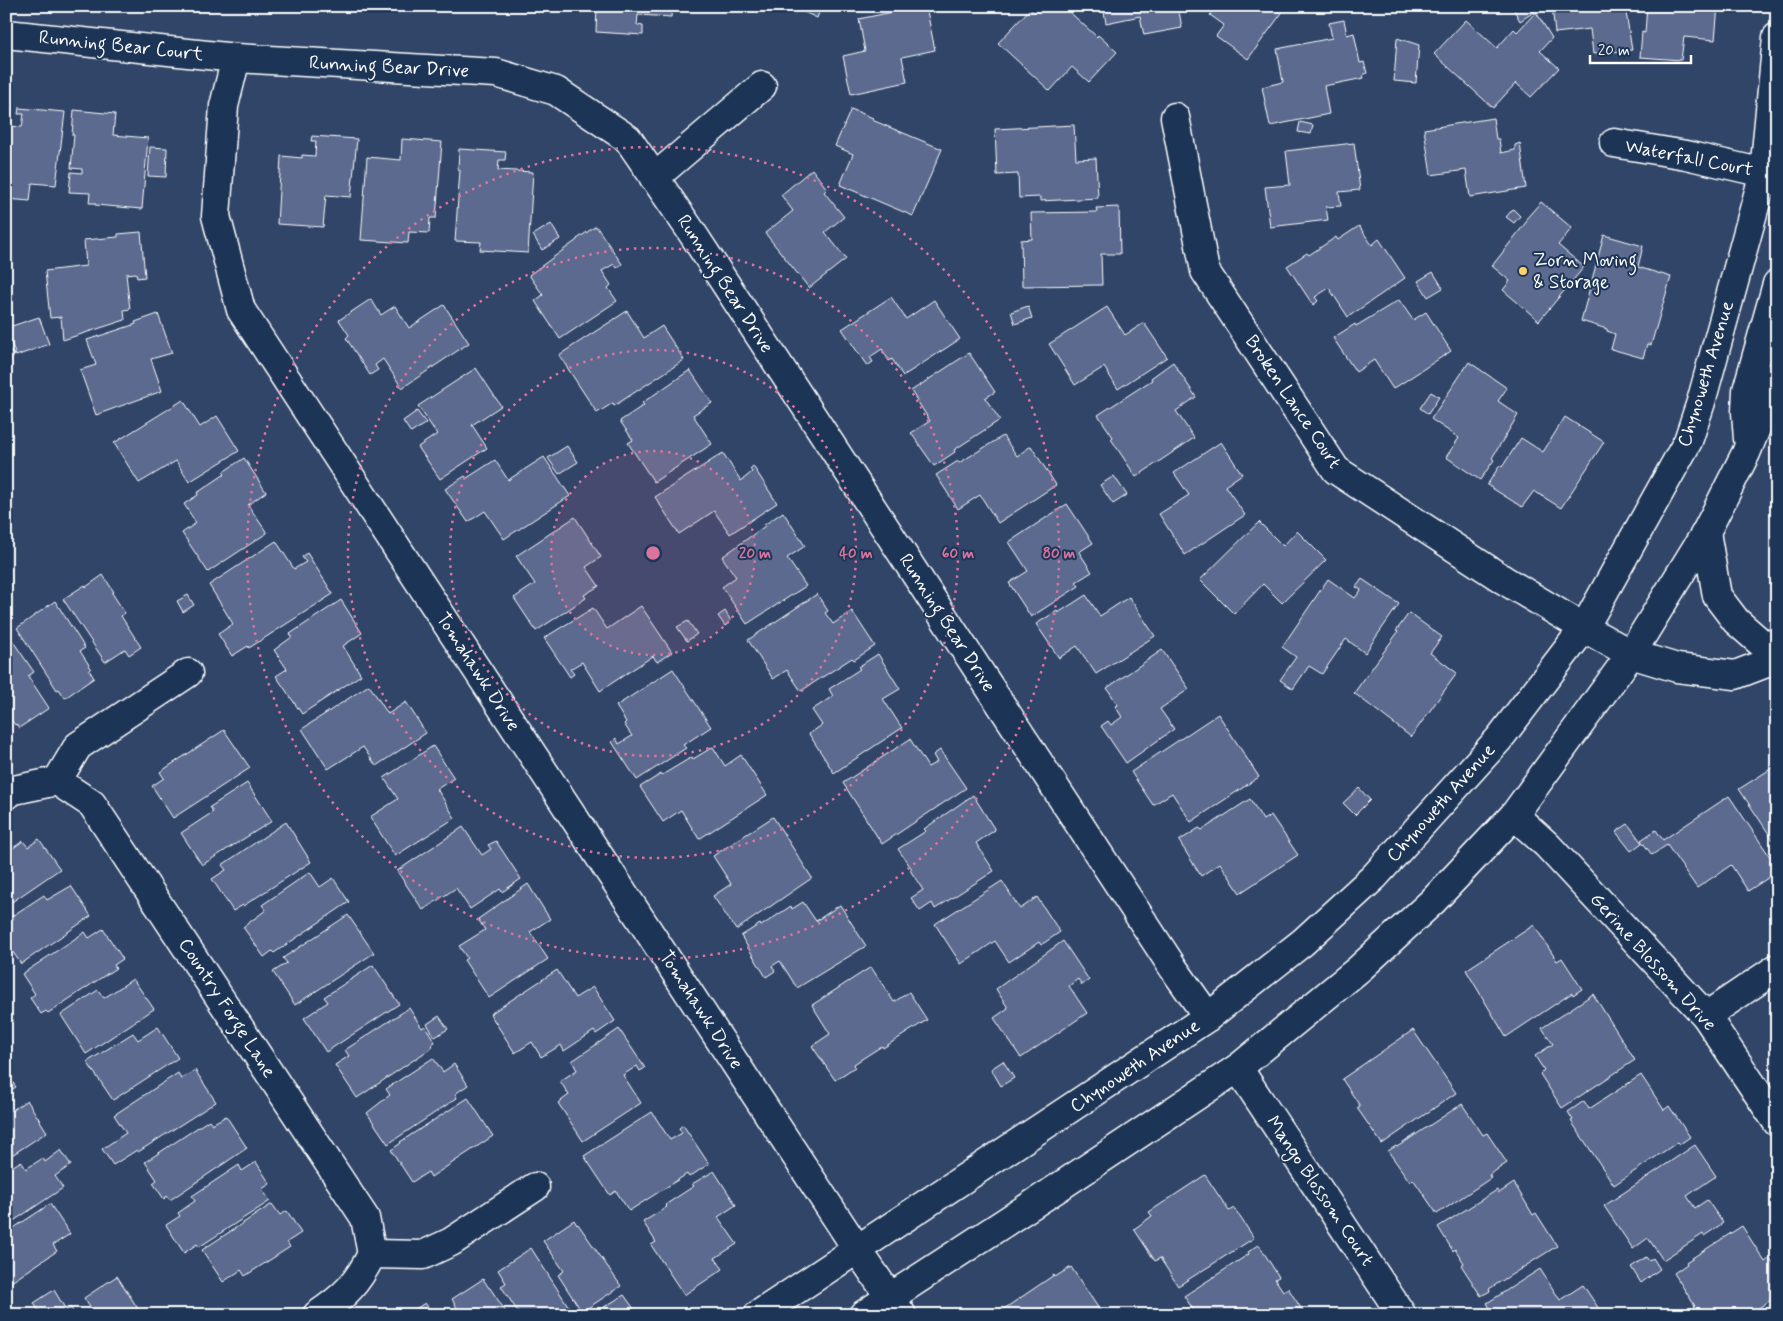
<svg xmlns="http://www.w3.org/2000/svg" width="1783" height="1321" viewBox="0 0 1783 1321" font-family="Mynerve,sans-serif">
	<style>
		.building { fill: #5b6b8f; stroke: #fff }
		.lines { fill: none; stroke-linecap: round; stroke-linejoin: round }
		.minor-casing { stroke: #fff; stroke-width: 31 }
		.minor { stroke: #1d3557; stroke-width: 28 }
		.ring { fill: none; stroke: #da749d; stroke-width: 2.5; stroke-dasharray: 2.5 5 }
		.poi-dot { fill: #ffd166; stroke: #1d3557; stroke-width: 2 }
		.labels { text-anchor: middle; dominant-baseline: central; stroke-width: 4; stroke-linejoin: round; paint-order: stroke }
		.street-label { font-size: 19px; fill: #fff; stroke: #1d3557 }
		.poi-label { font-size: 19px; fill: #fff; stroke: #1d3557; text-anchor: start }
		.centre { fill: #da749d; stroke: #1d3557; stroke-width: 2.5 }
		.ring-label { font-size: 15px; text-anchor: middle; font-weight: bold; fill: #da749d; stroke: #1d3557; stroke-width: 4; stroke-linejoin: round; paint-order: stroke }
	</style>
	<rect width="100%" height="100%" fill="#304568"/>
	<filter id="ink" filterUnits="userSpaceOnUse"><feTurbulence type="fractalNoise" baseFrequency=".02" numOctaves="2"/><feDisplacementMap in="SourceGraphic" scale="10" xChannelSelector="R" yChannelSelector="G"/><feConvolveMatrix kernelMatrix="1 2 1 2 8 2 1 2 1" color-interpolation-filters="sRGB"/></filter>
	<g filter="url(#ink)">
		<g class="building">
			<polygon points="601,6 672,6 671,17 638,15 637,25 643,26 643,35 596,32 597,8 601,9"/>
			<polygon points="685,6 724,6 724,10"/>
			<polygon points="791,6 816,6 814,10 819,13 817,18"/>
			<polygon points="921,6 926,6 935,50 902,57 907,82 851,94 843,56 865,51 859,19"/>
			<polygon points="1036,6 1063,6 1097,37 1098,35 1117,52 1089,82 1072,67 1050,91 998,43 1030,9 1032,11"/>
			<polygon points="1103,6 1178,6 1182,28 1144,35 1140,16 1106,23"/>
			<polygon points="1211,6 1287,6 1248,59 1216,36 1224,25 1210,15 1214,9"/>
			<polygon points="1517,6 1531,6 1534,12 1520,21 1513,8"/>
			<polygon points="1552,6 1625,6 1632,50 1593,54 1590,29 1555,33"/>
			<polygon points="1647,6 1718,6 1715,40 1684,37 1681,60 1640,57 1642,32 1645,33"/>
			<polygon points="1536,12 1552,38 1540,51 1559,68 1531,97 1516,83 1493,108 1434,54 1466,20 1497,48 1514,29 1517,32"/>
			<polygon points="1344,20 1347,35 1354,33 1360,63 1364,62 1367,73 1363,75 1364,78 1324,86 1329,114 1270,126 1262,87 1283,82 1277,49 1332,38 1329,23"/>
			<polygon points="1397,38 1419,45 1416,83 1394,81"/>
			<polygon points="19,108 65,112 56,185 32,183 30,201 6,199 6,129 9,129 9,126 22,127 24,114 18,114"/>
			<polygon points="851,109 873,118 872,120 942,149 913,216 840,185 853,154 835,146"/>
			<polygon points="74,110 115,114 113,135 148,138 142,209 95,205 95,203 89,203 90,193 69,192 71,172 82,173 82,169 71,168 74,135 72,135"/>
			<polygon points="1493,118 1496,139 1499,139 1501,153 1515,150 1515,145 1520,143 1526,188 1470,197 1466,170 1431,175 1424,129"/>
			<polygon points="1300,122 1313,125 1311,134 1298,132"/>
			<polygon points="1074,125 1076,159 1096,158 1098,198 1040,201 1040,197 1019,198 1018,174 997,175 995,129"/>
			<polygon points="312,136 357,139 351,197 326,195 323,227 277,224 281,156 302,158 302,155 315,156 316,141 311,141"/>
			<polygon points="402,139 442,142 436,218 430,218 429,233 409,232 408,243 361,240 367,157 401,160"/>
			<polygon points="1354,143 1360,190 1339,192 1341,206 1326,207 1328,220 1270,227 1265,187 1290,185 1286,151"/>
			<polygon points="150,147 167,148 166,177 148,176"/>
			<polygon points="459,149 506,152 505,160 499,160 498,170 533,172 528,253 480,250 481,242 455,241 460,170 458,170"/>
			<polygon points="812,169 827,189 824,192 844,217 825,232 846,259 809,288 765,233 793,211 781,195"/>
			<polygon points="1541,202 1572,228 1558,245 1584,267 1539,321 1503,290 1510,281 1492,266 1527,221 1525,220"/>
			<polygon points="1119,207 1120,254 1101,254 1102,285 1022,286 1021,240 1032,239 1031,213 1097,212 1096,208"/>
			<polygon points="1513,209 1520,216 1514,223 1506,217"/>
			<polygon points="551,224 560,239 542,250 533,235"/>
			<polygon points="596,226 622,264 617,268 614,264 602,271 611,285 608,288 617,301 560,339 535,301 543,295 529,275 577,240 577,239"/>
			<polygon points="1359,226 1372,245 1379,239 1405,278 1348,317 1329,288 1315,297 1318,301 1313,305 1287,266 1307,253 1309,255 1336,237 1338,240"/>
			<polygon points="141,232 145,277 137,278 136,273 126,274 130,309 124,310 125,320 63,340 61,317 50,318 45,271 86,266 84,240 118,237 118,234"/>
			<polygon points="1604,235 1643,246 1638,267 1671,277 1651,345 1647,344 1643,358 1611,349 1615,334 1607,331 1607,329 1581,321"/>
			<polygon points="1433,272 1443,288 1428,297 1418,281"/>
			<polygon points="891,297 906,319 934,300 960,339 903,376 892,359 889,361 882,349 870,357 873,362 867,366 842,329"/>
			<polygon points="371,299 381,315 395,306 409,328 444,305 469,343 402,388 383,359 375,365 378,370 370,375 346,338 349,335 339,320"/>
			<polygon points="1399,300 1413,320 1426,312 1451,351 1393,389 1374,360 1356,372 1333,338 1355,324 1356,326"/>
			<polygon points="1028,306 1032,318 1015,324 1011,312"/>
			<polygon points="1107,307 1125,335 1144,323 1167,357 1118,389 1104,367 1075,385 1049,344"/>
			<polygon points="627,311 644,338 662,326 684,360 614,406 613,403 597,413 559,355"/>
			<polygon points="158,314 172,353 151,359 162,391 96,415 80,370 96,365 87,340 136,324 135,322"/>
			<polygon points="39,317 49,344 16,356 6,328"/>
			<polygon points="6,347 15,355 8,363 6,361"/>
			<polygon points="969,353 995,392 985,398 1000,420 954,450 955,452 934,466 911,433 930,421 911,391"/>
			<polygon points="1173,362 1196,397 1176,411 1194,438 1136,477 1111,439 1113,437 1098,415 1152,380 1151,378"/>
			<polygon points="1469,362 1507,388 1498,401 1518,415 1492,458 1494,460 1480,480 1446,457 1459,438 1431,419"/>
			<polygon points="476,368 501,406 472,425 487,448 440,479 418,447 437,434 418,406"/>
			<polygon points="690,370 712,403 693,415 712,444 654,482 628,443 633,440 620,421 644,405 642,403"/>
			<polygon points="1431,392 1439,397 1428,414 1420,408"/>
			<polygon points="183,400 200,427 217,416 239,451 189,482 176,461 139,483 114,443"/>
			<polygon points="417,411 426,423 411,433 403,421"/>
			<polygon points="1565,417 1604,442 1561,508 1534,491 1522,507 1487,485 1500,465 1502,467 1521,438 1543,452"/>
			<polygon points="1003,436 1017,456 1031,446 1056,485 998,523 980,495 958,509 936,475 958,461 959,463"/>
			<polygon points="1221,442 1242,474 1225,486 1245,515 1185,555 1159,514 1189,495 1174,473"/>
			<polygon points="567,446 578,462 559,474 548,458"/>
			<polygon points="723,453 741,481 752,472 750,469 753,466 777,503 730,534 714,511 679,534 655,497"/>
			<polygon points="544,457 570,496 504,539 485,511 468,522 445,489 465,476 467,478 495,460 508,480"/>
			<polygon points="244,458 266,492 248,505 267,533 208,572 182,533 196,523 184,504 198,495 197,493 225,474 223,472"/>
			<polygon points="1114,476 1127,495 1113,504 1100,485"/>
			<polygon points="1067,504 1093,543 1079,552 1092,572 1076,582 1079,586 1031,617 1009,583 1028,571 1009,542"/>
			<polygon points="783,512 805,546 787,558 806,586 747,624 722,587 736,577 722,557 765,526 764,525"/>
			<polygon points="575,517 601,557 586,567 599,586 584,595 586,598 536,631 514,598 535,584 516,556"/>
			<polygon points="1259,522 1283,546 1297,531 1326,560 1282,603 1263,584 1234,614 1200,580"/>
			<polygon points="276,541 294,569 306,562 302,557 307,553 333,594 249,648 248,646 232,656 218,634 233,624 209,585"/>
			<polygon points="103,575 114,592 112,593 125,613 121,616 141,647 129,655 125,649 105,662 63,599 85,585 86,587"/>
			<polygon points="1328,579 1355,598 1361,590 1356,587 1362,579 1399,604 1365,653 1346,639 1322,674 1309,666 1293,689 1280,680 1296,657 1282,647"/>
			<polygon points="817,594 828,611 825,613 833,624 852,611 875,646 854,660 852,658 801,691 787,670 773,679 748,640"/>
			<polygon points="188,595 194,605 183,612 177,601"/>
			<polygon points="1086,595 1100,616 1129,597 1155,636 1096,674 1077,646 1059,658 1036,624 1057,611 1058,613"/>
			<polygon points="341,600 362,633 343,646 361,675 302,714 276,676 287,669 274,650 292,637 290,634"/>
			<polygon points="55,601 85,648 80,651 91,668 89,670 94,678 65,698 59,689 57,690 17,628"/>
			<polygon points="641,606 672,652 657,662 653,656 600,691 582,662 570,669 574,674 570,677 544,638 593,608 607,629"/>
			<polygon points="725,611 731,621 725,626 718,616"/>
			<polygon points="1409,613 1442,637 1430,653 1457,673 1411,737 1354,693 1398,632 1396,631"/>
			<polygon points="688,621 697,634 687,641 677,627"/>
			<polygon points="10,637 34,672 28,676 49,708 19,728 16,724 15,725 6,713 6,639"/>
			<polygon points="1162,650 1189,689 1160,709 1174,729 1126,763 1101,726 1108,721 1111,725 1122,717 1115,706 1118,705 1107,688"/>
			<polygon points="878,654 900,689 883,699 902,728 834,773 809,734 822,725 812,710 833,696 829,689 860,669 858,667"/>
			<polygon points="673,669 711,727 683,745 686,748 637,780 612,742 616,738 619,744 632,736 624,724 626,722 616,706"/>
			<polygon points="369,685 388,714 406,702 426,733 376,766 363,747 328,769 302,729"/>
			<polygon points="1218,714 1259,777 1191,822 1172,793 1153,805 1131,772"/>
			<polygon points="224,730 250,768 173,818 152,786 164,778 160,772"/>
			<polygon points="910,739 928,767 937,762 933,755 940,750 966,788 882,844 843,783"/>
			<polygon points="433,746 454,778 437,789 455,818 395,856 370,817 398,799 384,778"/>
			<polygon points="713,747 725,766 741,755 767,795 699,839 681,810 663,822 640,787 661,774 662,775 692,757 693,759"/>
			<polygon points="1777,765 1777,846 1739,789"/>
			<polygon points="247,783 272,821 202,865 181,833 213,812 210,807"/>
			<polygon points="1359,788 1370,800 1355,815 1343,803"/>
			<polygon points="973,795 995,830 976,843 994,871 935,909 932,903 920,911 911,898 923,890 910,870 912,869 898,849 926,831 924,829"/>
			<polygon points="1729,796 1777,867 1777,872 1748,891 1731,865 1697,888 1667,845 1652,855 1641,840 1656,830 1663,840"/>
			<polygon points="1250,799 1263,820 1271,815 1298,855 1240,893 1220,863 1201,876 1179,841 1199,828 1202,830"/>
			<polygon points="773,817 812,878 736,930 713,896 731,884 713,856"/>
			<polygon points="286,822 311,862 243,906 243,905 233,911 212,879 226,870 222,865"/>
			<polygon points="1628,824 1642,843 1631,851 1616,832"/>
			<polygon points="463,827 482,855 491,849 488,845 496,841 521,879 502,892 500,889 470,909 456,888 423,910 397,871"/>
			<polygon points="39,839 60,869 6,906 6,853 23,841 28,847"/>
			<polygon points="310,872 320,887 333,878 349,902 274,953 272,951 264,957 243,927 266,910 262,905"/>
			<polygon points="1002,881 1020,909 1037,897 1060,932 1041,945 1039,942 1009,962 995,941 961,964 935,924"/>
			<polygon points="528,884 550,919 530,932 548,959 489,998 464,960 467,958 459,946 485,930 478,919"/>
			<polygon points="71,886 91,916 21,964 6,942 6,920 44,895 47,900"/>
			<polygon points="803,902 816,921 840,905 866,946 797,988 780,961 772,966 775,971 766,977 741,936 760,924 761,926 791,906 792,909"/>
			<polygon points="348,915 374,953 295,1005 273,972 287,963 283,958"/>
			<polygon points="1534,925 1557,961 1562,958 1582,989 1573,995 1572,993 1506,1037 1466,970"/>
			<polygon points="103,929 123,959 114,965 116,968 48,1013 46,1011 41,1014 30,998 35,994 22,974 85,932 89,938"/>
			<polygon points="1063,941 1089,980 1082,985 1078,979 1069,986 1087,1013 1021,1058 994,1018 1008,1008 996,989"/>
			<polygon points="373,965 399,1004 326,1052 304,1018 328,1002 324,997"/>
			<polygon points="871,967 894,1002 909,992 927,1020 883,1048 882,1046 854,1064 855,1067 835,1080 812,1046 830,1034 812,1005"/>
			<polygon points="557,970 575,998 593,987 615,1021 596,1034 594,1031 564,1051 561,1045 541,1057 532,1042 515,1053 490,1014"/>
			<polygon points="133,979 154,1009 86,1054 61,1015 98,990 104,998"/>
			<polygon points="1593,994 1635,1060 1562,1108 1540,1074 1544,1070 1535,1056 1553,1044 1542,1028"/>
			<polygon points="409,1008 422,1028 425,1026 435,1042 432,1044 433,1047 357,1098 335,1065 349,1056 345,1050"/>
			<polygon points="439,1016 448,1029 435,1037 427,1024"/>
			<polygon points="158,1027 178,1058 113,1100 87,1062 133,1033 138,1040"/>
			<polygon points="619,1029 645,1068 640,1071 637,1066 623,1075 641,1103 583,1141 558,1103 569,1095 560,1081 577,1070 572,1061"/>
			<polygon points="1413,1030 1456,1093 1382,1144 1357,1108 1360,1106 1342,1079"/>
			<polygon points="433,1058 443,1072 454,1064 468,1085 455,1094 457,1098 388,1144 367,1113 390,1095 386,1089"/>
			<polygon points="1003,1061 1014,1078 1001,1086 991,1069"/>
			<polygon points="195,1070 216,1102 138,1152 137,1150 113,1165 102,1149 126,1133 114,1115 178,1073 181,1079"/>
			<polygon points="6,1073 16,1087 6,1093"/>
			<polygon points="1641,1075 1664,1110 1669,1106 1690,1137 1680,1144 1678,1142 1614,1185 1571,1121 1573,1120 1568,1112 1584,1101 1589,1109"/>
			<polygon points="468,1098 493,1136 431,1177 428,1172 412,1182 391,1150 401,1143 400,1142"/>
			<polygon points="27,1100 47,1132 6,1159 6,1105 11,1111"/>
			<polygon points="1462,1104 1483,1135 1487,1133 1507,1163 1489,1175 1491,1178 1437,1214 1413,1179 1410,1182 1388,1151 1396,1146 1397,1147"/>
			<polygon points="652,1112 670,1140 682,1133 679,1128 683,1125 709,1164 689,1177 687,1174 629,1211 616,1191 610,1195 584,1156"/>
			<polygon points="226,1116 247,1148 170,1200 167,1196 164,1199 153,1183 157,1180 145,1162 209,1120 212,1124"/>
			<polygon points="1695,1145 1716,1176 1687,1196 1695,1208 1707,1200 1723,1223 1704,1236 1703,1234 1663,1260 1648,1238 1633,1249 1604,1206"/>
			<polygon points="61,1150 71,1165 55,1176 63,1188 6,1226 6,1171 21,1161 26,1169 43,1158 45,1162"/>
			<polygon points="256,1162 270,1184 262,1189 270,1201 199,1247 197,1244 184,1253 166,1225 180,1216 178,1213 195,1201 192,1196 239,1165 242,1171"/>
			<polygon points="714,1171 736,1205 718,1217 737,1244 715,1258 723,1269 684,1295 651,1245 656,1242 643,1222 667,1207 665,1205 694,1186 692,1184"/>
			<polygon points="1205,1175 1229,1211 1234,1208 1254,1238 1178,1286 1160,1258 1155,1261 1134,1229 1152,1216 1149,1212"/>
			<polygon points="1514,1183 1533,1215 1536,1213 1557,1246 1489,1289 1490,1291 1481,1296 1461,1265 1464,1263 1455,1249 1453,1251 1438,1227 1497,1190 1499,1193"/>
			<polygon points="50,1204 70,1234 53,1245 57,1251 10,1283 6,1277 6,1233"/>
			<polygon points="272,1204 280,1215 287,1211 301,1233 287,1242 290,1247 245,1276 241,1270 223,1282 202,1250"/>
			<polygon points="574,1220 577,1225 578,1224 621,1286 582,1312 558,1275 564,1271 543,1241"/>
			<polygon points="1742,1226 1765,1262 1770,1258 1777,1269 1777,1296 1748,1315 1699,1315 1694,1307 1695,1306 1674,1273 1687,1264 1686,1262"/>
			<polygon points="1259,1245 1279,1277 1275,1279 1283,1291 1288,1288 1304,1313 1302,1315 1197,1315 1184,1296 1249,1254 1248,1252"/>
			<polygon points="531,1248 574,1315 520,1315 501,1286 506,1283 498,1270"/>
			<polygon points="1646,1257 1649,1261 1653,1258 1660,1269 1641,1283 1631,1267"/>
			<polygon points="1071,1267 1103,1315 995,1315 1054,1275 1055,1277"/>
			<polygon points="1540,1269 1560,1300 1583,1285 1603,1315 1494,1315 1487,1303"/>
			<polygon points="117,1276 142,1315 95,1315 84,1298"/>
			<polygon points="483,1279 489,1288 490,1288 508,1315 461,1315 452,1299"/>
			<polygon points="54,1290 66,1310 71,1308 75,1315 41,1315 34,1303"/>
			<polygon points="624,1295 637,1313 609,1315 604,1307"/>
			<polygon points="425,1303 431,1311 437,1308 442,1315 406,1315"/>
		</g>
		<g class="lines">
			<g class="minor-casing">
				<g id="minor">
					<polyline points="6,34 236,58 496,73 556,91 628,139 689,228 1174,969 1208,1017"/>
					<polyline points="236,58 224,106 216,216 241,310 857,1249 902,1315"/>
					<polyline points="1175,117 1205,271 1336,470 1504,580 1584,628 1631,654 1677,668 1735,675 1777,659"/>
					<polyline points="1614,143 1686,155 1764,173 1777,182"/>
					<polyline points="654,178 762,86"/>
					<polyline points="1748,439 1746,412 1747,390 1777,284"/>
					<polyline points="1706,532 1717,596 1736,621 1760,642 1777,648"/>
					<polyline points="57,781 92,804 365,1218 372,1254"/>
					<polyline points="6,795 14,790 57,781 78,746 188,673"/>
					<polyline points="1514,815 1547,845 1706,1016 1777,1122"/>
					<polyline points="1706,1016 1777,968"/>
					<polyline points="1238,1068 1402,1315"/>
					<path d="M317 1315C345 1296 357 1284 372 1254L423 1255 451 1242 535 1187"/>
					<polyline points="758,1315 1208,1017 1303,942 1374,877 1499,739 1584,628 1688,441 1701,402 1764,173 1777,37"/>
					<polyline points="863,1315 1050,1193 1238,1068 1359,969 1433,901 1514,815 1631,654 1706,532 1746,453 1777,377"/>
				</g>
			</g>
			<use href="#minor" class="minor"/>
		</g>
	</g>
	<circle cx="653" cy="553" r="102" fill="#da749d" fill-opacity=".12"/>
	<g class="ring">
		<circle cx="653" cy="553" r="102"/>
		<circle cx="653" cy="553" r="203"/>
		<circle cx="653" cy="553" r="305"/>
		<circle cx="653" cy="553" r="406"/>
	</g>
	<circle class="poi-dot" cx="1523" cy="271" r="5"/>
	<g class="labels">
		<g class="street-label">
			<text transform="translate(121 46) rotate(6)">Running Bear Court</text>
			<text transform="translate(389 67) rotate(3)">Running Bear Drive</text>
			<text transform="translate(1689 158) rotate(11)">Waterfall Court</text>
			<text transform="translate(725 284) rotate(57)">Running Bear Drive</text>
			<text transform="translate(1706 374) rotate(-73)">Chynoweth Avenue</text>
			<text transform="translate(1293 402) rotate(56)">Broken Lance Court</text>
			<text transform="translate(947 623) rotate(57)">Running Bear Drive</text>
			<text transform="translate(478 672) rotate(57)">Tomahawk Drive</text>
			<text transform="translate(1441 803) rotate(-48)">Chynoweth Avenue</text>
			<text transform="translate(1653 962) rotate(48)">Gerine Blossom Drive</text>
			<text transform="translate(227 1008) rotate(57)">Country Forge Lane</text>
			<text transform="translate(701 1010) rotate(57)">Tomahawk Drive</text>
			<text transform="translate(1135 1066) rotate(-34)">Chynoweth Avenue</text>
			<text transform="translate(1320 1191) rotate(56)">Mango Blossom Court</text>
		</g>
		<g class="poi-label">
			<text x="1533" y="260">Zorn Moving<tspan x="1533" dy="22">&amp; Storage</tspan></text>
		</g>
	</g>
	<circle cx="653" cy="553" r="8" class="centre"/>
	<g class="ring-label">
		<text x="755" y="558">20 m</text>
		<text x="856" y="558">40 m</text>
		<text x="958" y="558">60 m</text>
		<text x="1059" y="558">80 m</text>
	</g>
	<rect width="1783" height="1321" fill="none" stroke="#1d3557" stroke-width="25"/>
	<rect x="12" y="12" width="1758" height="1296" fill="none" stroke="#fff" stroke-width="2" filter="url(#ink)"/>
	<path d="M1590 55v8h101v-8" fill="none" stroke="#ffffff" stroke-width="2.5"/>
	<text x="1598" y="55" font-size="15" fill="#ffffff" stroke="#1d3557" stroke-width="4" paint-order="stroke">20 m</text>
</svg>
